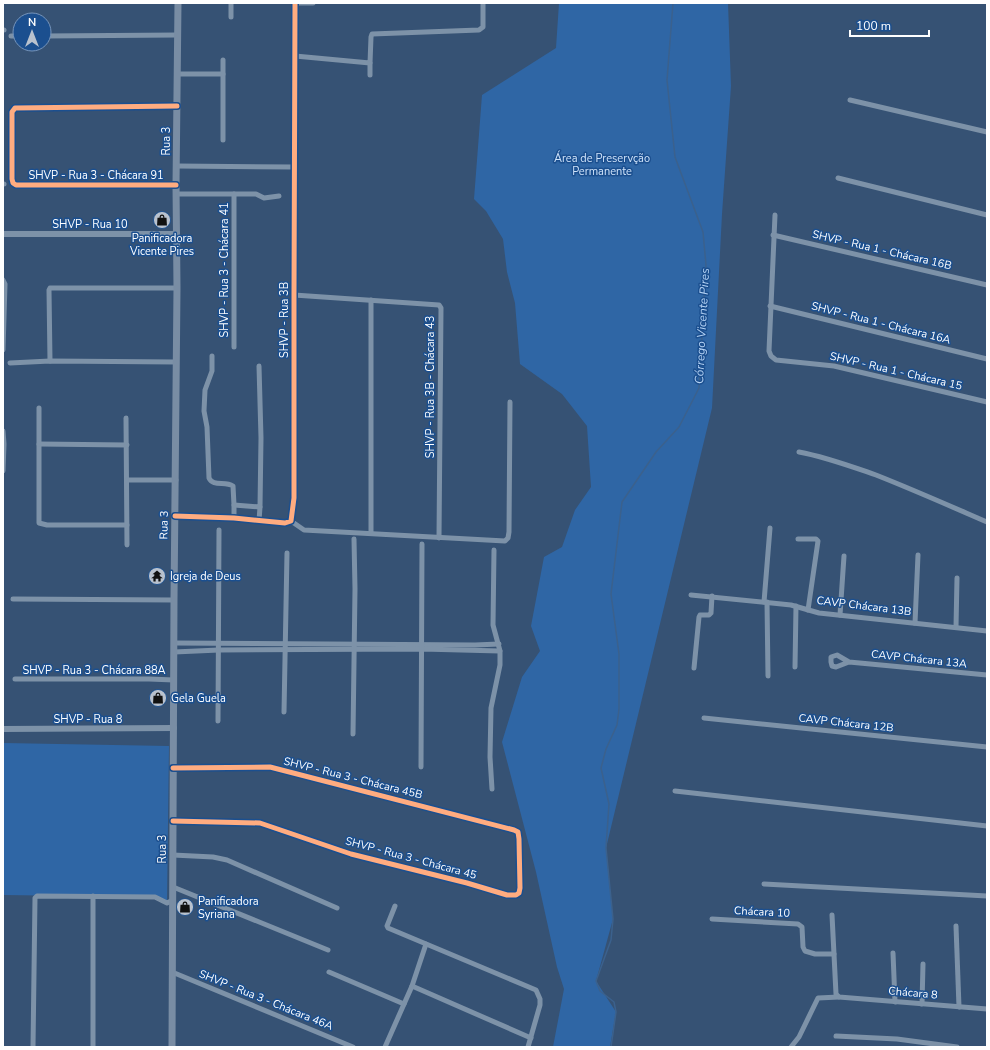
<svg xmlns="http://www.w3.org/2000/svg" width="990" height="1050" viewBox="0 0 990 1050" font-family="'Nunito Sans',sans-serif">
	<style>
		.green { fill: #2f66a5 }
		.lines { fill: none; stroke-linecap: round; stroke-linejoin: round }
		.stream { stroke: #3b618d; stroke-width: 1.5 }
		.minor { stroke: #7d92a8; stroke-width: 5 }
		.tertiary { stroke: #7d92a8; stroke-width: 6 }
		.secondary { stroke: #798da4; stroke-width: 7 }
		.cycleway-casing { stroke: #1b4f8f; stroke-width: 8 }
		.cycleway { stroke: #ffac80; stroke-width: 5 }
		.labels { text-anchor: middle; dominant-baseline: central; stroke-width: 3; stroke-linejoin: round; paint-order: stroke }
		.street-label { font-size: 11px; fill: #fff; stroke: #1b4f8f }
		.park-label { font-size: 11px; fill: #cfe3fa; stroke: #1b4f8f }
		.poi-label { font-size: 11px; fill: #fff; stroke: #1b4f8f; text-anchor: start }
		.water-label { font-size: 12px; font-style: italic; fill: #b5d3f5; stroke: #1b4f8f }
	</style>
	<rect width="100%" height="100%" fill="#365274"/>
	<g class="green">
		<polygon points="559,3 728,3 731,86 722,214 712,408 606,848 613,919 596,981 616,1012 610,1047 553,1047 564,989 557,967 536,872 502,742 522,677 540,651 531,626 544,557 562,547 575,510 591,487 587,426 562,394 520,364 515,303 507,272 503,239 486,211 474,199 482,95 556,48"/>
		<polygon points="3,743 169,746 167,903 155,897 3,895"/>
	</g>
	<g class="lines">
		<polyline class="stream" points="611,1047 616,1012 614,1002 600,991 596,981 611,940 613,919 606,848 609,804 601,768 606,749 617,725 619,709 619,654 611,594 622,502 656,452 679,427 699,388 706,265 703,232 675,157 667,80 673,3"/>
		<g class="minor">
			<polyline points="231,3 231,17"/>
			<polyline points="295,3 313,3"/>
			<polyline points="3,30 4,30"/>
			<polyline points="11,36 20,36"/>
			<polyline points="44,36 178,35"/>
			<polyline points="295,56 370,63 371,37 372,34 479,30 483,27 483,3"/>
			<polyline points="177,74 223,74 223,140"/>
			<polyline points="223,74 223,60"/>
			<polyline points="370,75 370,63"/>
			<polyline points="850,100 987,132"/>
			<polyline points="177,166 294,167"/>
			<polyline points="838,178 987,215"/>
			<polyline points="3,184 4,184"/>
			<polyline points="176,185 16,185 13,183 12,179 12,112 15,108 177,106"/>
			<polyline points="176,194 256,194 264,198 279,196"/>
			<polyline points="775,215 769,351 771,356 776,360 834,366 987,402"/>
			<polyline points="773,235 987,285"/>
			<polyline points="3,280 5,284 3,350"/>
			<polyline points="294,295 439,305 441,308 439,538"/>
			<polyline points="770,306 987,359"/>
			<polyline points="234,347 234,194"/>
			<path d="M212 356V371L205 390 204 411 207 427 209 478C213 487 225 481 233 486L234 505V518"/>
			<polyline points="50,361 49,290 50,288 177,288"/>
			<polyline points="10,363 50,361 176,362"/>
			<polyline points="39,408 39,523 47,525 127,525"/>
			<polyline points="126,418 127,545"/>
			<polyline points="3,431 4,444 3,471"/>
			<polyline points="39,444 127,445"/>
			<path d="M799 452C826 457 850 466 876 475 914 490 950 506 987 522"/>
			<polyline points="127,480 176,480"/>
			<polyline points="234,505 260,507 261,438 259,366"/>
			<polyline points="259,521 260,507"/>
			<polyline points="291,521 304,530 505,541 508,538 509,532 510,402"/>
			<polyline points="371,533 371,300"/>
			<polyline points="798,539 816,539 818,541 808,610"/>
			<polyline points="691,595 791,605 819,613 987,631"/>
			<polyline points="13,599 174,600"/>
			<polyline points="764,602 770,528"/>
			<polyline points="767,602 768,676"/>
			<polyline points="840,615 844,556"/>
			<polyline points="915,623 918,555"/>
			<polyline points="956,627 957,578"/>
			<polyline points="174,643 475,645 499,644"/>
			<polyline points="174,652 219,650 422,649 500,651"/>
			<polyline points="849,662 837,655 831,657 831,662 832,666 836,667 849,662 987,675"/>
			<polyline points="795,667 796,606"/>
			<polyline points="694,668 699,617 700,615 709,615 711,613 712,596"/>
			<polyline points="15,679 149,679 174,680"/>
			<polyline points="284,712 287,553"/>
			<polyline points="704,718 987,747"/>
			<polyline points="218,721 219,530"/>
			<polyline points="353,734 355,589 354,539"/>
			<polyline points="421,767 422,544"/>
			<polyline points="173,768 270,767 514,830 518,832 519,839 520,888 519,893 516,895 507,895 467,883 351,854 260,823 173,821"/>
			<polyline points="492,789 490,757 491,708 500,665 500,651 493,625 494,550"/>
			<polyline points="675,791 987,826"/>
			<polyline points="173,855 213,857 227,860 337,908"/>
			<polyline points="764,884 987,896"/>
			<polyline points="173,887 328,950"/>
			<polyline points="395,906 387,926 388,928 536,990 540,999 540,1005 528,1047"/>
			<polyline points="832,915 836,994 839,997 987,1009"/>
			<polyline points="712,919 798,924 802,927 803,947 805,951 815,954 834,954"/>
			<polyline points="956,926 959,1007"/>
			<polyline points="893,953 895,1002"/>
			<polyline points="172,972 353,1047"/>
			<polyline points="329,972 404,1004"/>
			<polyline points="412,986 531,1038"/>
			<polyline points="922,1004 923,964"/>
			<polyline points="836,1036 897,1039 957,1047"/>
			<polyline points="93,1046 93,896"/>
			<polyline points="33,1047 35,898 37,896 155,897 167,903 173,900"/>
			<polyline points="385,1047 412,986 426,944"/>
			<polyline points="791,1047 799,1037 818,998 839,997"/>
		</g>
		<g class="tertiary">
			<polyline points="3,234 177,234"/>
			<polyline points="175,516 234,518 285,523 291,521 294,498 294,295 295,3"/>
			<polyline points="3,729 174,728"/>
		</g>
		<polyline class="secondary" points="172,1047 174,600 177,288 176,185 178,3"/>
		<g class="cycleway-casing">
			<g id="cycleway">
				<polyline points="176,185 16,185 13,183 12,179 12,112 15,108 177,106"/>
				<polyline points="175,516 234,518 285,523 291,521 294,498 294,295 295,3"/>
				<polyline points="173,768 270,767 514,830 518,832 519,839 520,888 519,893 516,895 507,895 467,883 351,854 260,823 173,821"/>
			</g>
		</g>
		<use href="#cycleway" class="cycleway"/>
	</g>
	<defs>
		<g id="shop-disc" transform="scale(0.9)"><circle r="9.5" fill="#b9c2ce" stroke="#1b4f8f"/><path d="M-5-2.5h2.3a2.7 3.5 0 0 1 5.4 0H5L5.5 6h-11ZM-1.5-2.5h3a1.5 2.3 0 0 0-3 0Z" fill="#111"/></g>
		<g id="temple-disc" transform="scale(0.9)"><circle r="9.5" fill="#b9c2ce" stroke="#1b4f8f"/><path d="M0-6L5-2H3V0L6.5 2.5H4V6H1.5V3h-3V6H-4V2.5H-6.5L-3 0V-2H-5Z" fill="#111"/></g>
	</defs>
	<g fill-rule="evenodd">
		<use href="#shop-disc" x="162" y="220"/>
		<use href="#temple-disc" x="157" y="576"/>
		<use href="#shop-disc" x="158" y="698"/>
		<use href="#shop-disc" x="185" y="907"/>
	</g>
	<g class="labels">
		<g class="street-label">
			<text transform="translate(166 141) rotate(-90)">Rua 3</text>
			<text x="96" y="175">SHVP - Rua 3 - Chácara 91</text>
			<text x="90" y="224">SHVP - Rua 10</text>
			<text transform="translate(882 250) rotate(13)">SHVP - Rua 1 - Chácara 16B</text>
			<text transform="translate(224 270) rotate(-90)">SHVP - Rua 3 - Chácara 41</text>
			<text transform="translate(284 320) rotate(-90)">SHVP - Rua 3B</text>
			<text transform="translate(881 323) rotate(14)">SHVP - Rua 1 - Chácara 16A</text>
			<text transform="translate(896 371) rotate(13)">SHVP - Rua 1 - Chácara 15</text>
			<text transform="translate(430 387) rotate(-90)">SHVP - Rua 3B - Chácara 43</text>
			<text transform="translate(164 525) rotate(-89)">Rua 3</text>
			<text transform="translate(864 606) rotate(7)">CAVP Chácara 13B</text>
			<text transform="translate(919 659) rotate(6)">CAVP Chácara 13A</text>
			<text x="94" y="670">SHVP - Rua 3 - Chácara 88A</text>
			<text x="88" y="719">SHVP - Rua 8</text>
			<text transform="translate(846 723) rotate(6)">CAVP Chácara 12B</text>
			<text transform="translate(353 778) rotate(14)">SHVP - Rua 3 - Chácara 45B</text>
			<text transform="translate(162 849) rotate(-90)">Rua 3</text>
			<text transform="translate(411 858) rotate(15)">SHVP - Rua 3 - Chácara 45</text>
			<text transform="translate(762 912) rotate(3)">Chácara 10</text>
			<text transform="translate(913 993) rotate(5)">Chácara 8</text>
			<text transform="translate(266 1000) rotate(22)">SHVP - Rua 3 - Chácara 46A</text>
		</g>
		<g class="park-label">
			<text x="602" y="158">Área de Preservção<tspan x="602" dy="13">Permanente</tspan></text>
		</g>
		<g class="poi-label">
			<text x="162" y="238" text-anchor="middle">Panificadora<tspan x="162" dy="13">Vicente Pires</tspan></text>
			<text x="170" y="576">Igreja de Deus</text>
			<text x="171" y="698">Gela Guela</text>
			<text x="198" y="901">Panificadora<tspan x="198" dy="13">Syriana</tspan></text>
		</g>
		<g class="water-label">
			<text transform="translate(702 326) rotate(-87)">Córrego Vicente Pires</text>
		</g>
	</g>
	<rect width="990" height="1050" fill="none" stroke="#ffffff" stroke-width="8"/>
	<g transform="translate(32 32)"><circle r="19" fill="#1b4f8f" stroke="#7695bc"/>
	<path d="M0-3L7 15L0 10L-7 15Z" fill="#b9c2ce"/>
	<text y="-6" font-size="11" font-weight="bold" text-anchor="middle" fill="#ffffff">N</text>
	</g>
	<path d="M850 30v6h79v-6" fill="none" stroke="#ffffff" stroke-width="2"/>
	<text x="856" y="30" font-size="12" fill="#ffffff" stroke="#1b4f8f" stroke-width="3" paint-order="stroke">100 m</text>
</svg>
